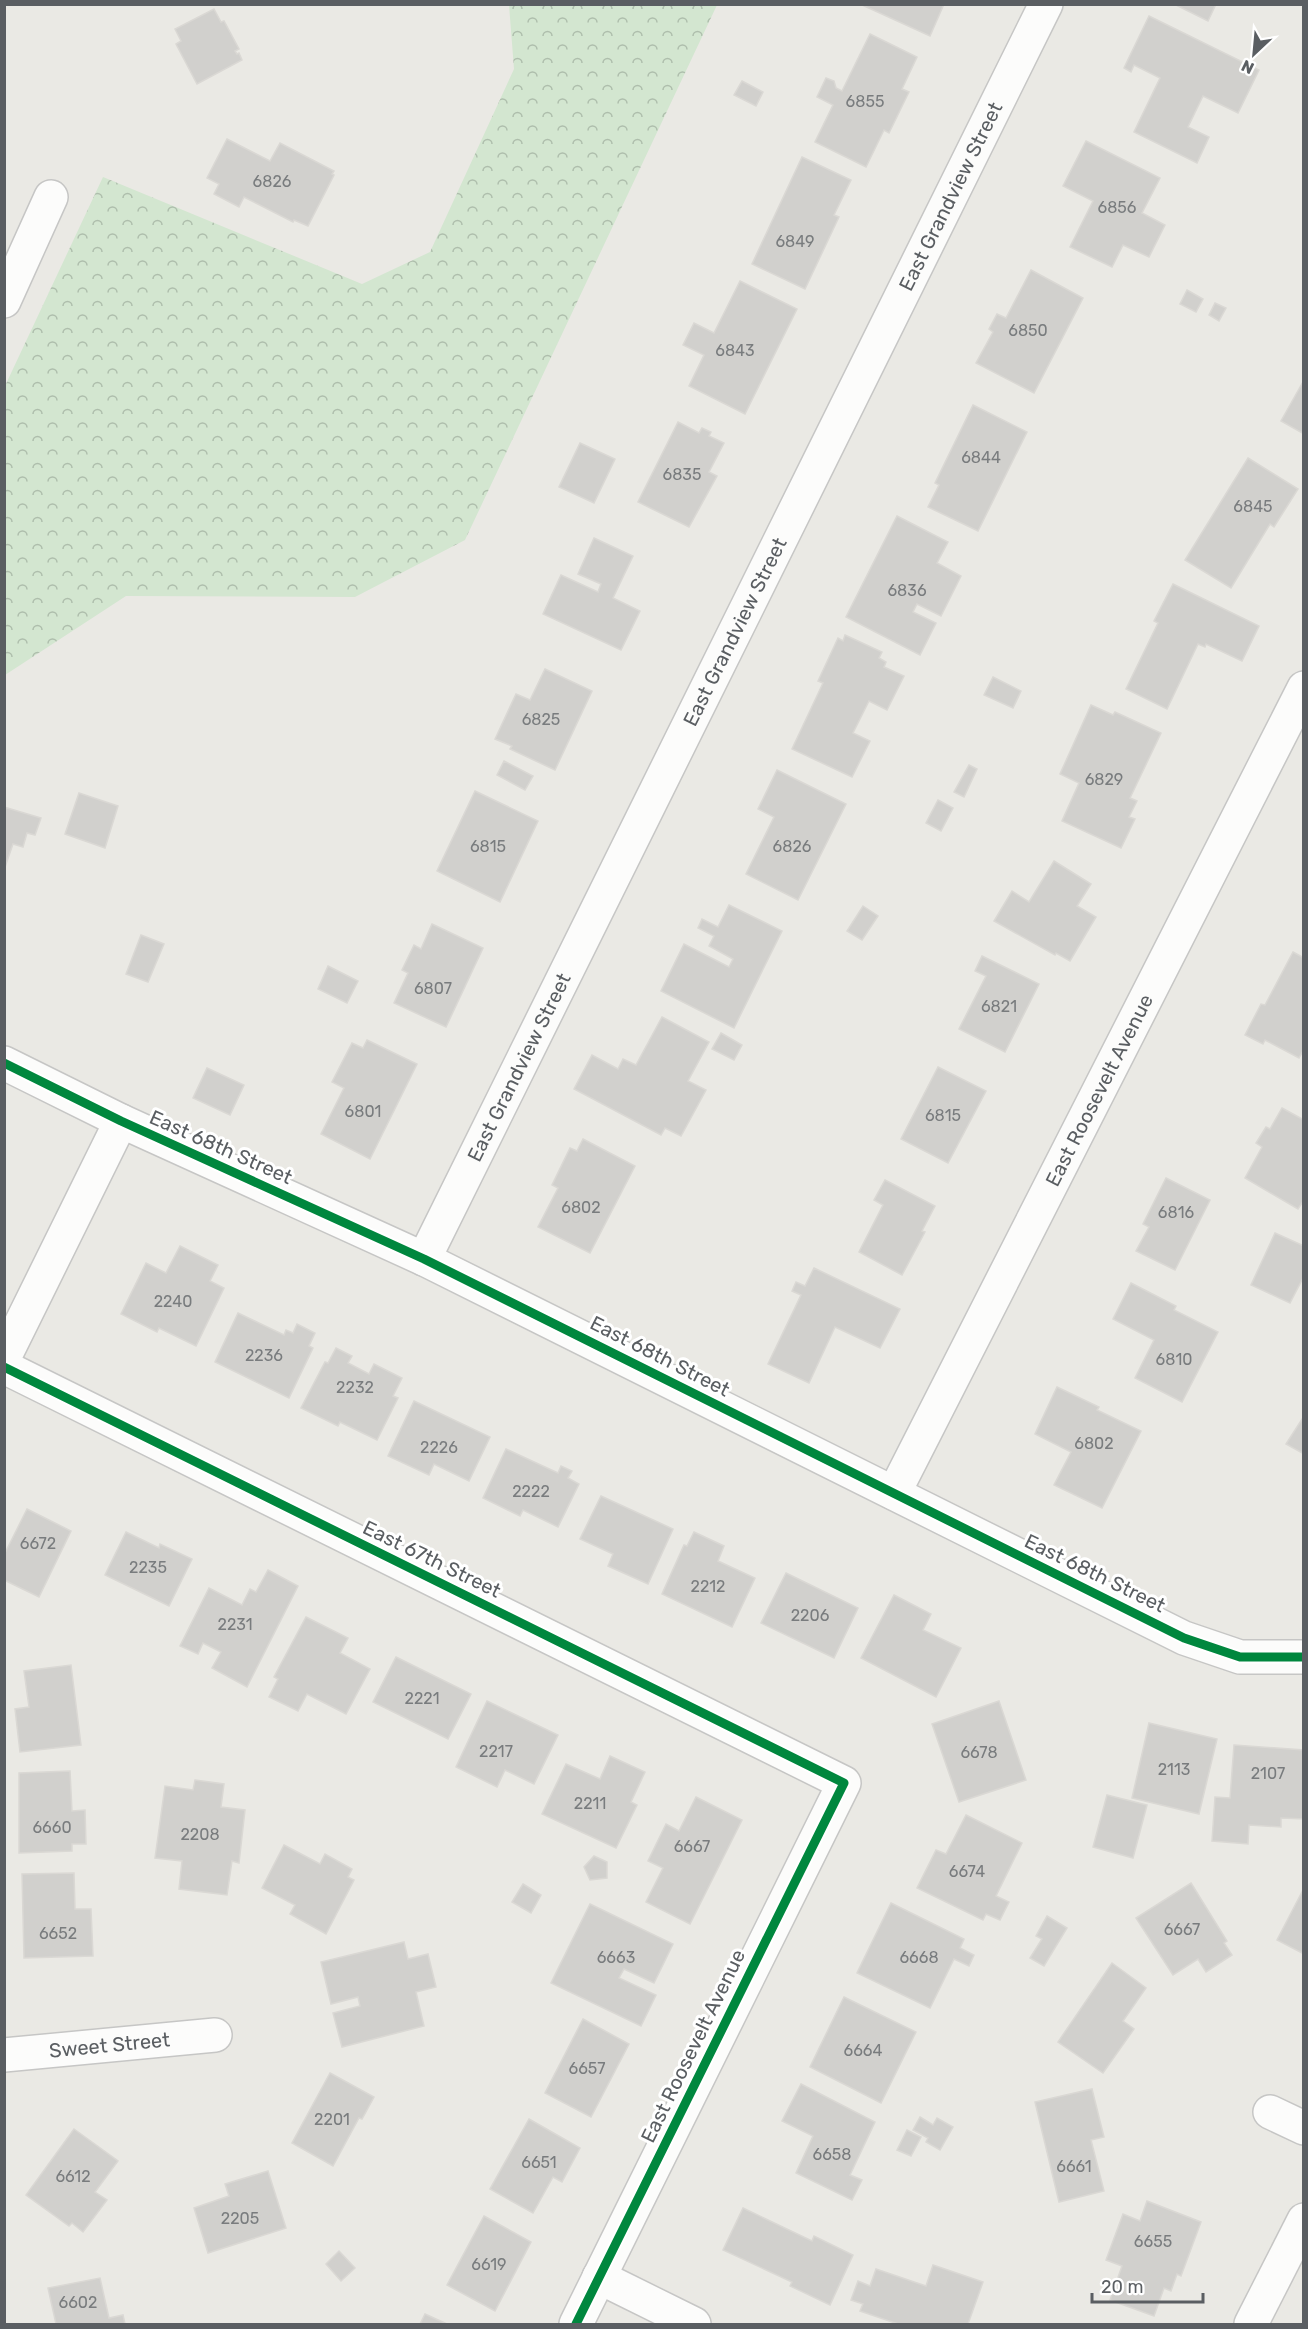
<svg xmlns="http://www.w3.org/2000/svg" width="1308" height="2329" viewBox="0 0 1308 2329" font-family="Rubik,sans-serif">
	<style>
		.forest { fill: url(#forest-crowns) }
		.building { fill: #d1d0cd; stroke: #dad8d4; stroke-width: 1.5 }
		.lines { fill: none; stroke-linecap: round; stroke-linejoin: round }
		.minor-casing { stroke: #c6c6c5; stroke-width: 36 }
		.minor { stroke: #fcfcfb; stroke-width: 33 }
		.cycleway-casing { stroke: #fff; stroke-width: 13 }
		.cycleway { stroke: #00873e; stroke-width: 9 }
		.labels { text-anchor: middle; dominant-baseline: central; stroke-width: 6; stroke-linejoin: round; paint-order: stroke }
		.number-label { font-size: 16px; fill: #797c7e }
		.street-label { font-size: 20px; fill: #5a5e62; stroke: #fff }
	</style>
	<defs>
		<pattern id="forest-crowns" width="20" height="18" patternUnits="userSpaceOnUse" patternTransform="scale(1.5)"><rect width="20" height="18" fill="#d3e6d0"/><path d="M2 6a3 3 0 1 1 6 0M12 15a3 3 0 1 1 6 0" fill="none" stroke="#aebeac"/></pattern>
	</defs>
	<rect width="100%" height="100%" fill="#eae9e4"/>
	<polygon class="forest" points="509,5 717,5 465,540 355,597 126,596 5,675 5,386 103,177 362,284 430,252 514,69"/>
	<g class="building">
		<polygon points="860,4 944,4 930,36"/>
		<polygon points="1174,4 1216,4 1208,21"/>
		<polygon points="214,9 221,22 224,21 239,49 235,51 237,54 239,53 242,60 197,84 176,44 181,41 175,29"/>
		<polygon points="1149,16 1259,70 1238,113 1203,96 1188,127 1209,137 1197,163 1134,132 1160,78 1134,65 1131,72 1124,68"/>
		<polygon points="870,34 917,57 902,89 909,92 889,133 884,130 866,167 815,142 833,105 817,97 826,78 834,81 836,88 842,91"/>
		<polygon points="742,81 763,92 756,106 734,95"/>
		<polygon points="227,139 270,161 280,143 334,171 332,174 334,175 308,226 294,220 293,222 244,197 239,207 214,194 219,184 207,178"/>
		<polygon points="1086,141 1160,178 1142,213 1165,225 1149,257 1123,245 1112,267 1070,247 1093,201 1063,186"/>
		<polygon points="802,157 851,180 834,215 839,217 805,289 752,264"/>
		<polygon points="1031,270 1083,298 1034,393 976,363 993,332 989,329 997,314 1006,318"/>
		<polygon points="740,281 797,309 745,414 689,386 704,355 683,345 694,323 714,333"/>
		<polygon points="1187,290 1203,299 1196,312 1180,304"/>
		<polygon points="1215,303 1226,308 1219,321 1209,315"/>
		<polygon points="1304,380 1304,434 1281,421"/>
		<polygon points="973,405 1027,432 978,531 928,507 939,485 935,483"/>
		<polygon points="678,422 699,433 702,428 711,432 709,436 724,443 709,472 717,476 689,527 638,502"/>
		<polygon points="580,443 615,459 594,503 559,487"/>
		<polygon points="1248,458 1298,489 1274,527 1270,524 1231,588 1185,560"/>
		<polygon points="897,516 948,542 937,563 961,576 941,616 917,604 913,612 936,623 920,655 846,617"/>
		<polygon points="594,538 633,556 613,598 640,611 621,650 543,614 561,575 598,592 601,584 578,574"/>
		<polygon points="1173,584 1259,626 1242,661 1206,644 1205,647 1198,644 1167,709 1126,689 1158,623 1154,621"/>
		<polygon points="845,635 882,652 879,658 886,662 884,667 904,676 887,710 869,701 853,733 870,741 852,777 792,749 823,683 818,681 838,638 843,641"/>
		<polygon points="545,669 592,691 555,770 510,749 512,746 495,739 516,694 530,700"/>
		<polygon points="993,677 1021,691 1013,708 984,695"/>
		<polygon points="1091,705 1113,715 1115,712 1161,733 1130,798 1137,801 1129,817 1135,819 1121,848 1062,821 1079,783 1060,774"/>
		<polygon points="504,761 533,776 525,790 497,775"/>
		<polygon points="969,765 977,769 964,797 954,792"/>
		<polygon points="777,770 846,804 798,900 746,874 774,817 758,809"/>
		<polygon points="475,791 538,821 500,902 437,871"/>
		<polygon points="79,793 118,806 105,848 65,834"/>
		<polygon points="938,800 953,808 941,831 926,823"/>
		<polygon points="4,807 41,818 35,835 27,833 23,847 13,844 4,870"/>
		<polygon points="1054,861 1091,884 1077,906 1096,917 1070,961 1056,953 1055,955 994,921 1012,891 1029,902"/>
		<polygon points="729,905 782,931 734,1028 661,991 684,944 729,967 733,959 709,946 714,936 698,928 702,919 718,927"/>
		<polygon points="863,906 878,916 862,940 847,931"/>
		<polygon points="432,924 483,948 446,1027 394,1003 408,973 402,970 414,945 421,949"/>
		<polygon points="141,935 164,944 148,982 126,974"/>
		<polygon points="1293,952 1304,958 1304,1049 1299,1058 1265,1040 1263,1044 1245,1035 1261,1004 1265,1005"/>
		<polygon points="982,956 1039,984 1005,1052 959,1029 986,976 975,971"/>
		<polygon points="328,966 358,981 347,1003 318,989"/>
		<polygon points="662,1017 709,1042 688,1081 706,1090 681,1136 665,1128 661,1135 574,1089 592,1055 618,1069 623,1059 636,1065"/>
		<polygon points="721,1033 742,1045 734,1060 712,1049"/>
		<polygon points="367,1040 417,1064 370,1159 321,1134 344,1088 332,1082 352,1043 363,1048"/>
		<polygon points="938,1067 986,1091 948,1163 901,1139"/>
		<polygon points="207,1068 244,1085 230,1115 193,1098"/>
		<polygon points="1282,1108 1304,1120 1304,1200 1298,1209 1245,1178 1262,1147 1256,1143 1266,1127 1270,1129"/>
		<polygon points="583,1139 635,1166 590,1253 538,1227 558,1188 552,1185 570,1148 577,1151"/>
		<polygon points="1166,1178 1210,1200 1175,1270 1136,1251 1149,1227 1143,1224"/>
		<polygon points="885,1180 935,1206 922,1231 925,1232 902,1275 859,1252 883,1205 874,1200"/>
		<polygon points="1275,1233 1304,1246 1304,1276 1290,1303 1251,1285"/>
		<polygon points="180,1246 218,1265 210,1281 224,1288 196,1346 159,1328 157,1332 121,1314 146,1263 166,1273"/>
		<polygon points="814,1268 900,1309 880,1348 835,1327 809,1383 768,1364 801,1295 792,1291 796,1282 805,1286"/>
		<polygon points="1131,1283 1176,1306 1174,1310 1218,1332 1182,1402 1135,1378 1154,1340 1113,1319"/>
		<polygon points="238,1313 284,1335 286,1330 293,1333 297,1324 315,1333 309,1346 313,1348 289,1398 215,1362"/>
		<polygon points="336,1348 352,1356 348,1363 369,1374 374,1364 402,1378 393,1396 398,1398 377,1440 340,1422 338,1426 301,1408 325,1362 328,1363"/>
		<polygon points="1057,1387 1099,1407 1097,1410 1141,1431 1102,1508 1054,1485 1071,1452 1035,1434"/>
		<polygon points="414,1401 490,1437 469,1481 434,1464 429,1475 388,1456"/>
		<polygon points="1304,1416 1304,1454 1286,1444"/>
		<polygon points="506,1449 558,1473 561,1466 572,1471 568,1478 579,1484 558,1527 523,1510 520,1516 483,1498"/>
		<polygon points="601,1496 673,1529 648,1584 608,1566 613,1554 580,1539"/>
		<polygon points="27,1509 71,1531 39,1597 4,1580 4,1555"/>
		<polygon points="126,1532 159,1548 160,1544 192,1559 169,1606 105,1575"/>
		<polygon points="694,1532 724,1546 718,1561 755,1578 732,1627 662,1594 684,1545 687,1546"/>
		<polygon points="268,1570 298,1586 247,1687 212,1668 221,1652 203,1643 198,1654 180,1646 209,1588 242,1605 250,1589 256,1592"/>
		<polygon points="786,1573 858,1608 834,1658 761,1623"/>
		<polygon points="894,1595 931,1614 923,1630 961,1648 936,1697 861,1658"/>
		<polygon points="306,1617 348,1638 340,1653 370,1669 346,1714 307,1694 298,1711 269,1697 278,1679 274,1677"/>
		<polygon points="396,1657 471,1694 448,1739 373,1702"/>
		<polygon points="71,1665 81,1745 20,1752 15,1709 29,1707 24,1671"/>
		<polygon points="487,1701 558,1735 534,1784 505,1770 497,1787 456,1767"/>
		<polygon points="999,1701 1026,1780 959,1802 932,1724"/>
		<polygon points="1149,1723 1217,1739 1199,1814 1132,1798"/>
		<polygon points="1234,1745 1304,1750 1304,1819 1281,1818 1281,1827 1249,1825 1248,1844 1212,1841 1215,1797 1230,1798"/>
		<polygon points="610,1756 645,1772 631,1802 637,1805 616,1848 542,1814 566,1764 600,1779"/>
		<polygon points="70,1771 72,1811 85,1810 86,1844 72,1844 72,1851 19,1853 19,1773"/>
		<polygon points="195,1780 224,1784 221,1807 245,1810 239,1863 232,1861 227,1895 179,1889 182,1861 155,1858 165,1786 193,1790"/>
		<polygon points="1107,1795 1147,1805 1133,1858 1093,1847"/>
		<polygon points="696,1797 742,1820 690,1924 646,1902 663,1868 648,1861 666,1824 679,1831"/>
		<polygon points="966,1815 1022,1843 996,1896 1009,1902 1000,1920 986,1914 983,1920 917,1888 936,1850 946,1854"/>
		<polygon points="284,1845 320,1864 325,1854 352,1869 348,1877 354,1880 326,1934 290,1914 295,1905 262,1888"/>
		<polygon points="594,1856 607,1862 607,1878 590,1880 584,1867"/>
		<polygon points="74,1873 75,1909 91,1909 93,1956 24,1958 22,1874"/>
		<polygon points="1191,1883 1227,1941 1224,1943 1232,1955 1206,1972 1198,1959 1173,1975 1136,1918"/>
		<polygon points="523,1884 541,1895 531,1913 512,1902"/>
		<polygon points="1304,1888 1304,1954 1277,1940"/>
		<polygon points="891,1903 964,1939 960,1948 974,1955 969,1966 954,1959 930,2008 857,1973"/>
		<polygon points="590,1904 673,1944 654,1983 624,1969 619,1978 656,1995 641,2026 551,1983"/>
		<polygon points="1047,1916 1067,1928 1044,1966 1030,1958 1042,1939 1036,1936"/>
		<polygon points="404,1942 408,1959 428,1954 436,1987 416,1992 424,2026 342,2047 333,2013 360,2006 358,1997 331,2004 321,1962"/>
		<polygon points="1112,1963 1146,1988 1123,2021 1134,2029 1103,2073 1058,2042"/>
		<polygon points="844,1997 916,2032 881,2103 810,2067"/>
		<polygon points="583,2019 629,2044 591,2117 545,2093"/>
		<polygon points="330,2073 374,2097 362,2119 359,2118 333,2166 292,2143"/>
		<polygon points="801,2084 875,2122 850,2175 862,2180 852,2200 796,2173 813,2136 782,2121"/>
		<polygon points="1092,2089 1104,2137 1091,2140 1104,2191 1059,2202 1035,2102"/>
		<polygon points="920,2117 933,2125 937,2118 953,2127 940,2150 926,2142 928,2138 913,2130"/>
		<polygon points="529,2119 580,2148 562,2182 553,2177 533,2213 490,2189"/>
		<polygon points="74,2129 118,2161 95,2192 107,2200 83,2232 72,2223 69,2226 26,2195"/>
		<polygon points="907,2130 921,2137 911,2156 897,2150"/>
		<polygon points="268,2171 286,2228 208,2253 194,2208 229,2196 225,2184"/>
		<polygon points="1147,2201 1201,2222 1181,2276 1177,2274 1171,2291 1164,2288 1154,2316 1110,2300 1122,2266 1106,2260 1123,2214 1140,2221"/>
		<polygon points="743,2208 812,2241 814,2236 853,2255 830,2305 790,2286 792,2282 723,2250"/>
		<polygon points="484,2216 531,2242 495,2311 447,2285"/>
		<polygon points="339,2251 355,2268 341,2281 326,2264"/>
		<polygon points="933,2265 983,2282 968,2324 898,2324 860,2311 863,2304 851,2300 858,2281 870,2286 876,2269 926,2286"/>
		<polygon points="100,2278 109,2318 123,2315 125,2324 56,2324 48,2288"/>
		<polygon points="425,2314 447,2324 420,2324"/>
	</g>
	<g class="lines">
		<g class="minor-casing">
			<g id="minor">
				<polyline points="4,301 51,197"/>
				<polyline points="4,1063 121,1121 424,1259 1184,1638 1240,1657 1304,1657"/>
				<path id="s1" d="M424 1259 1046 4"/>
				<polyline points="4,1358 121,1121"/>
				<polyline points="4,1367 844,1783 576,2324"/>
				<path id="s2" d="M894 1493 1304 688"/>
				<path id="s3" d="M4 2055 215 2035"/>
				<polyline points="1270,2112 1304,2128"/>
				<polyline points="599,2277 694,2324"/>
				<polyline points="1251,2324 1304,2220"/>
			</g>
		</g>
		<use href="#minor" class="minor"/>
		<g class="cycleway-casing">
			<g id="cycleway">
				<polyline points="4,1063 121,1121 424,1259 1184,1638 1240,1657 1304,1657"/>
				<polyline points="4,1367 844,1783 576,2324"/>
			</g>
		</g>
		<use href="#cycleway" class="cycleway"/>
	</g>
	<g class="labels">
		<g class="number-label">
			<text x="865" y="101">6855</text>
			<text x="272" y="181">6826</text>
			<text x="1117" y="207">6856</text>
			<text x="795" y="241">6849</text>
			<text x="1028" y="330">6850</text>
			<text x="735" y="350">6843</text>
			<text x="981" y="457">6844</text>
			<text x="682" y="474">6835</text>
			<text x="1253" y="506">6845</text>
			<text x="907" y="590">6836</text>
			<text x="541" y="719">6825</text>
			<text x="1104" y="779">6829</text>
			<text x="488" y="846">6815</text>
			<text x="792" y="846">6826</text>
			<text x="433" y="988">6807</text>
			<text x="999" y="1006">6821</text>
			<text x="363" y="1111">6801</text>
			<text x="943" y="1115">6815</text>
			<text x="581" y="1207">6802</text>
			<text x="1176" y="1212">6816</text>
			<text x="173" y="1301">2240</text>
			<text x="264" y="1355">2236</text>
			<text x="1174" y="1359">6810</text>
			<text x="355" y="1387">2232</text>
			<text x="1094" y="1443">6802</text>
			<text x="439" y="1447">2226</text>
			<text x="531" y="1491">2222</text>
			<text x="38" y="1543">6672</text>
			<text x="148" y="1567">2235</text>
			<text x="708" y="1586">2212</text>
			<text x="810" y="1615">2206</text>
			<text x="235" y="1624">2231</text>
			<text x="422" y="1698">2221</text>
			<text x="496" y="1751">2217</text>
			<text x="979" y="1752">6678</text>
			<text x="1174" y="1769">2113</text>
			<text x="1268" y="1773">2107</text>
			<text x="590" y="1803">2211</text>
			<text x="52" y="1827">6660</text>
			<text x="200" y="1834">2208</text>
			<text x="692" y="1846">6667</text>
			<text x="967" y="1871">6674</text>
			<text x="1182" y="1929">6667</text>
			<text x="58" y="1933">6652</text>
			<text x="616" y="1957">6663</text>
			<text x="919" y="1957">6668</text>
			<text x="863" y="2050">6664</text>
			<text x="587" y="2068">6657</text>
			<text x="332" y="2119">2201</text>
			<text x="832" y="2154">6658</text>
			<text x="539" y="2162">6651</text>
			<text x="1074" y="2166">6661</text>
			<text x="73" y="2176">6612</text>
			<text x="240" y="2218">2205</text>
			<text x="1153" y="2241">6655</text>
			<text x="489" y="2264">6619</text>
			<text x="78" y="2302">6602</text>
		</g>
		<g class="street-label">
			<text stroke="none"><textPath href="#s1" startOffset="1186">East Grandview Street</textPath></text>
			<text stroke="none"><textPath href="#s1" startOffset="700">East Grandview Street</textPath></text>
			<text stroke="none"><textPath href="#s1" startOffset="214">East Grandview Street</textPath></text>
			<text stroke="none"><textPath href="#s2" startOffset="452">East Roosevelt Avenue</textPath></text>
			<text transform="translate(221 1147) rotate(24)">East 68th Street</text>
			<text transform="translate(660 1356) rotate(27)">East 68th Street</text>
			<text transform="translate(432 1559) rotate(26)">East 67th Street</text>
			<text transform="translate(1095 1573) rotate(26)">East 68th Street</text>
			<text stroke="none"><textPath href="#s3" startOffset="106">Sweet Street</textPath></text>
			<text transform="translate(693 2046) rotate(-64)">East Roosevelt Avenue</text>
		</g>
	</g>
	<rect width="1308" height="2329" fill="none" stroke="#5a5e62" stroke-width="12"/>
	<g transform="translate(1254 54) rotate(206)" stroke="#ffffff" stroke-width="4.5" paint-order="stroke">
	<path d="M0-4.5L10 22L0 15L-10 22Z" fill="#5a5e62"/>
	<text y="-9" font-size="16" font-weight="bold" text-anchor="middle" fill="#5a5e62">N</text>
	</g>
	<path d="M1092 2293v9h111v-9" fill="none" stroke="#5a5e62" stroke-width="3"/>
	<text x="1101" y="2293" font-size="18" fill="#5a5e62" stroke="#ffffff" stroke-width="4.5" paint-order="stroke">20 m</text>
</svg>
